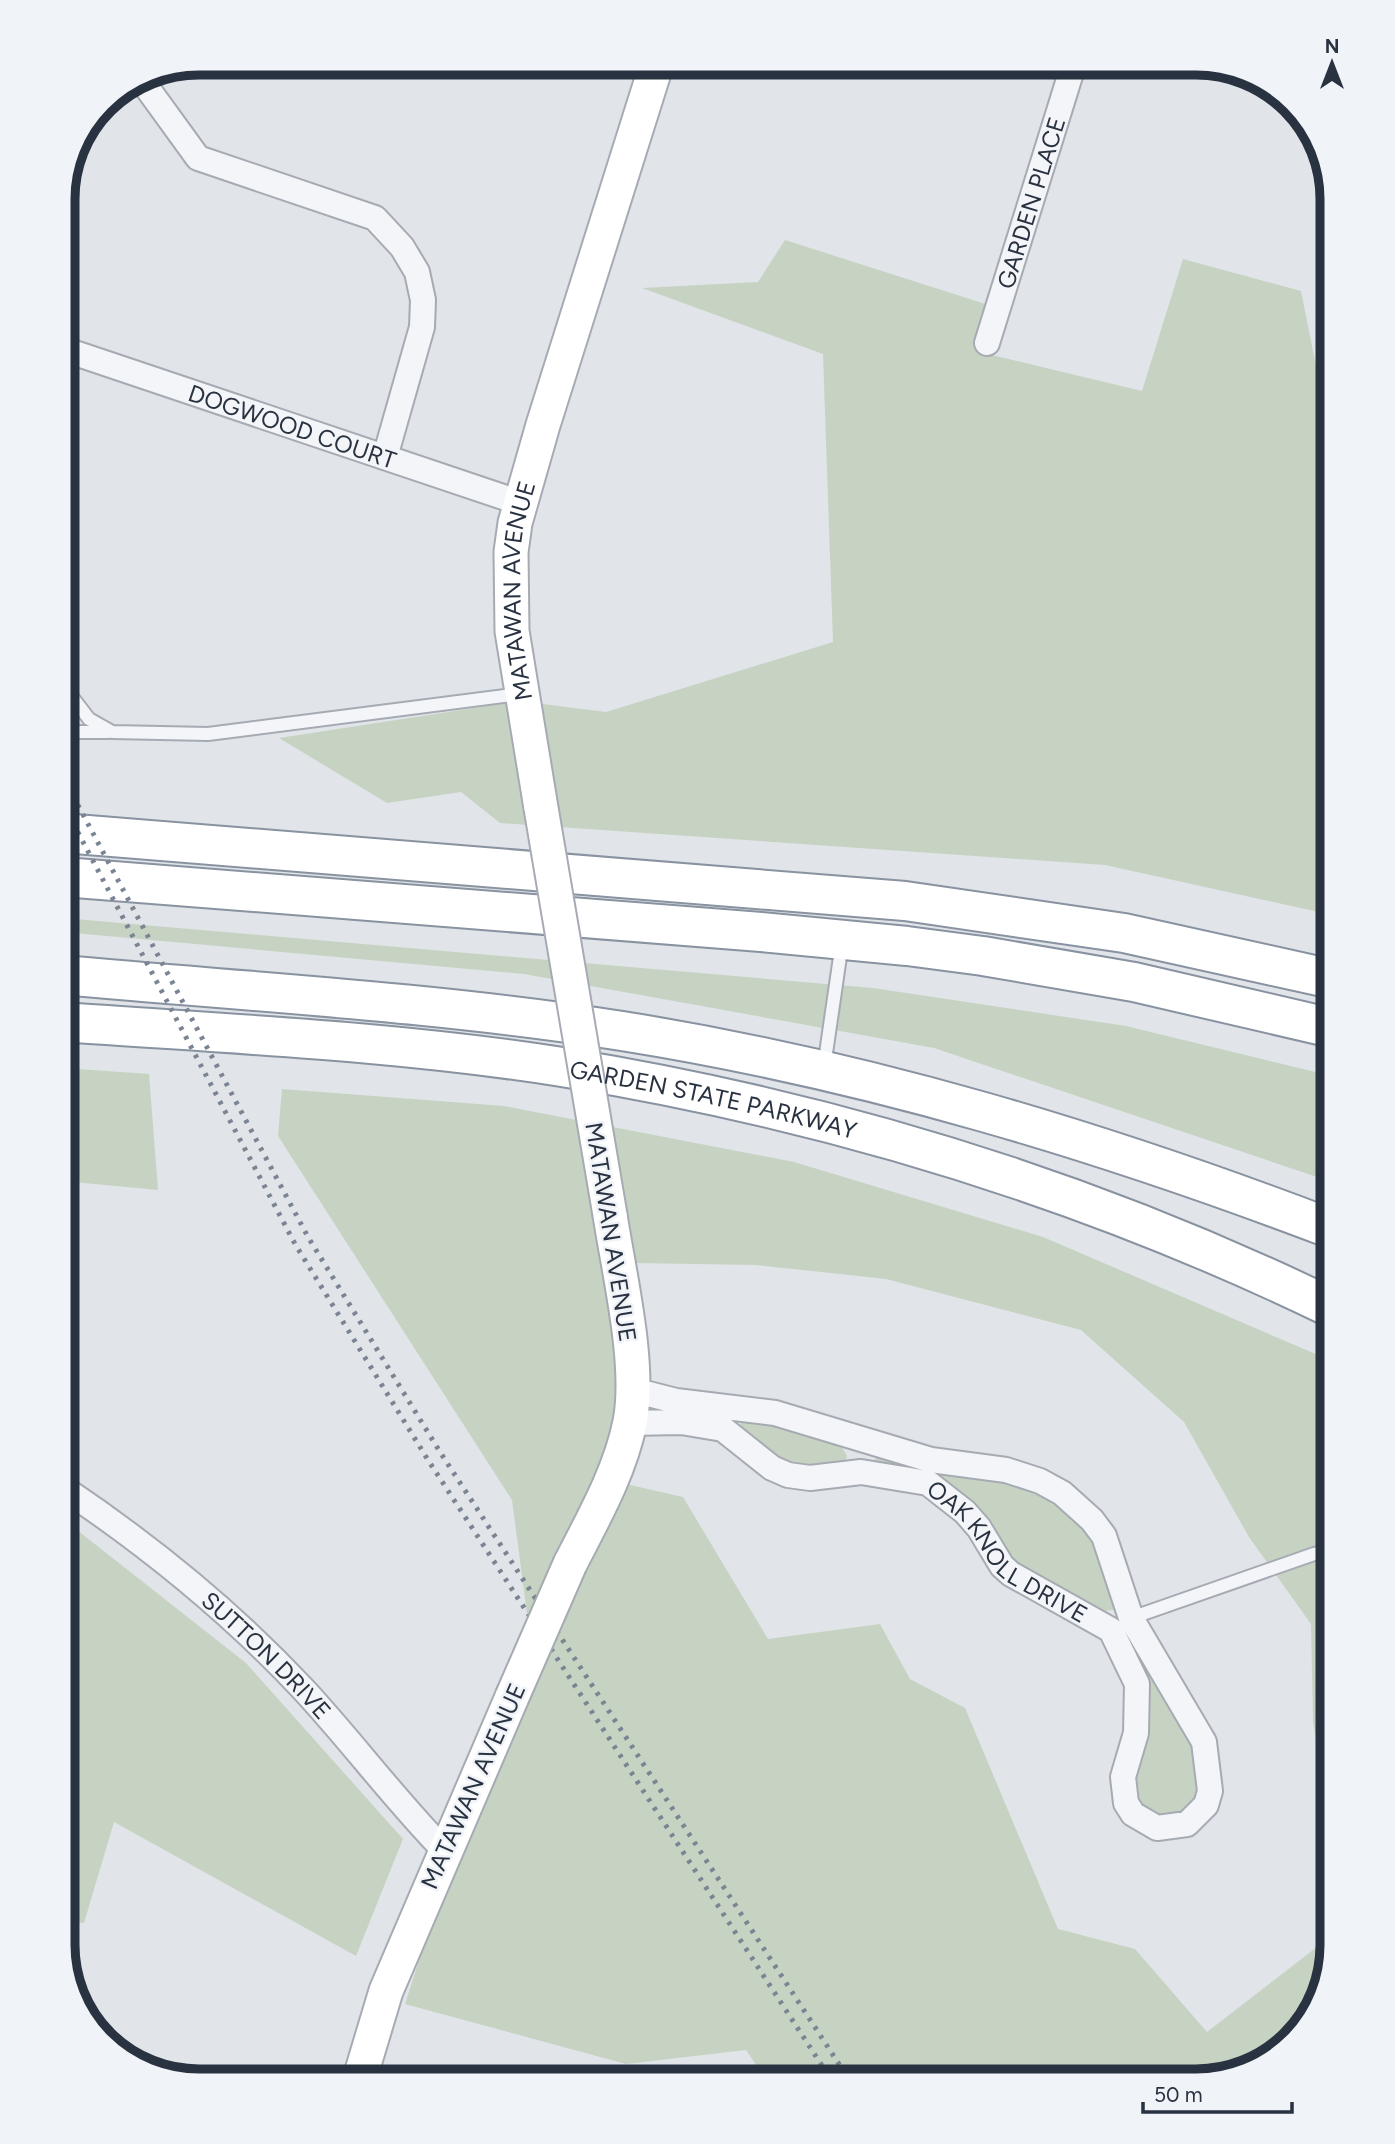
<svg xmlns="http://www.w3.org/2000/svg" width="1395" height="2144" viewBox="0 0 1395 2144" font-family="Figtree,sans-serif">
	<style>
		.green { fill: #c7d3c2 }
		.lines { fill: none; stroke-linecap: round; stroke-linejoin: round }
		.lane-casing { stroke: #a6abb3; stroke-width: 16 }
		.street-casing { stroke: #a6abb3; stroke-width: 28 }
		.secondary-casing { stroke: #a6abb3; stroke-width: 37 }
		.highway-casing { stroke: #8892a0; stroke-width: 42 }
		.lane { stroke: #f4f5f8; stroke-width: 12 }
		.street { stroke: #f4f5f8; stroke-width: 24 }
		.secondary { stroke: #fff; stroke-width: 33 }
		.highway { stroke: #fff; stroke-width: 38 }
		.rail { stroke: #7a8493; stroke-width: 5; stroke-dasharray: 3.5 7; stroke-linecap: butt }
		.secondary-bridge-casing { stroke: #a6abb3; stroke-width: 37; stroke-linecap: butt }
		.secondary-bridge { stroke: #fff; stroke-width: 33 }
		.labels { text-anchor: middle; dominant-baseline: central; stroke-width: 5; stroke-linejoin: round; paint-order: stroke }
		.street-label { font-size: 24px; fill: #293241; stroke: #f0f3f7 }
		.rim { fill: none; stroke: #293241; stroke-width: 9 }
	</style>
	<rect width="100%" height="100%" fill="#e1e4e9"/>
	<g class="green">
		<polygon points="785,240 1001,309 992,355 1142,391 1183,259 1301,291 1322,396 1332,401 1332,915 1105,865 500,823 461,792 387,803 279,738 519,701 606,712 833,642 823,354 642,288 758,282"/>
		<polygon points="63,918 873,988 1126,1026 1332,1076 1332,1182 934,1048 524,974 63,932"/>
		<polygon points="63,1068 149,1074 158,1190 63,1181"/>
		<polygon points="282,1089 504,1106 794,1162 1043,1237 1332,1361 1332,1832 1313,1722 1311,1624 1249,1537 1184,1422 1081,1330 886,1279 756,1265 635,1263 626,1484 683,1497 768,1639 880,1624 910,1679 965,1708 1058,1929 1135,1949 1207,2032 1326,1940 1332,1925 1332,1945 1313,2013 1256,2067 1195,2081 767,2081 746,2050 626,2064 405,2004 509,1680 530,1636 512,1500 278,1136"/>
		<polygon points="750,1417 839,1442 847,1456 845,1464 792,1469 740,1427 741,1421"/>
		<path d="M880 1454C948 1467 1060 1473 1095 1543 1105 1563 1109 1588 1116 1609L1101 1612 1026 1577 993 1535 873 1462Z"/>
		<polygon points="63,1519 246,1663 403,1839 356,1956 114,1822 84,1923 63,1922"/>
		<path d="M1134 1649C1154 1673 1204 1754 1201 1784 1201 1790 1198 1798 1196 1805L1167 1823 1134 1803Z"/>
	</g>
	<g class="lines">
		<g class="lane-casing">
			<g id="lane">
				<polyline points="63,685 89,719 112,732 208,734 520,694"/>
				<polyline points="74,732 108,732"/>
				<polyline points="824,1067 842,943"/>
				<polyline points="1131,1618 1314,1554 1332,1551"/>
			</g>
		</g>
		<g class="street-casing">
			<g id="street">
				<polyline points="140,78 198,158 375,218 402,247 417,272 423,300 422,327 385,457"/>
				<path id="s1" d="M987 343 1074 63"/>
				<path id="s2" d="M63 349 521 503"/>
				<path id="s3" d="M630 1423 681 1422 723 1429 772 1468 788 1475 810 1478 861 1472 928 1483 965 1512 979 1528 1002 1566 1011 1574 1111 1630 1137 1684 1136 1733 1123 1777 1126 1803 1133 1814 1157 1828 1187 1824 1206 1805 1210 1791 1204 1742 1131 1618 1104 1536 1092 1520 1062 1493 1040 1481 1006 1470 931 1460 775 1413 676 1401 633 1390"/>
				<path id="s4" d="M63 1488C151 1547 232 1613 304 1690 353 1743 395 1800 445 1851"/>
			</g>
		</g>
		<g class="secondary-casing">
			<g id="secondary">
				<path id="s5" d="M541 808 512 631 511 552 515 523 543 425 657 63"/>
				<path d="M570 1564C593 1519 620 1472 630 1422 641 1364 619 1274 610 1215"/>
				<polyline points="359,2081 386,1991 512,1697"/>
			</g>
		</g>
		<g class="highway-casing">
			<g id="highway">
				<polyline points="63,833 905,901 1124,933 1332,979"/>
				<polyline points="63,877 761,932 907,946 983,956 1134,982 1332,1028"/>
				<path d="M63 975C249 992 438 1002 622 1031 867 1070 1101 1141 1332 1229"/>
				<path id="s6" d="M63 1022C229 1034 397 1041 562 1067 828 1110 1089 1190 1332 1308"/>
			</g>
		</g>
		<use href="#lane" class="lane"/>
		<use href="#street" class="street"/>
		<use href="#secondary" class="secondary"/>
		<use href="#highway" class="highway"/>
		<g class="rail">
			<polyline points="63,777 308,1237 440,1452 850,2081"/>
			<polyline points="63,804 295,1244 428,1460 832,2081"/>
		</g>
		<g class="secondary-bridge-casing">
			<g id="secondary-bridge">
				<polyline points="541,808 610,1215"/>
				<polyline points="512,1697 570,1564"/>
			</g>
		</g>
		<use href="#secondary-bridge" class="secondary-bridge"/>
	</g>
	<g class="labels">
		<g class="street-label">
			<text stroke="none"><textPath href="#s1" startOffset="147">GARDEN PLACE</textPath></text>
			<text stroke="none"><textPath href="#s2" startOffset="242">DOGWOOD COURT</textPath></text>
			<text stroke="none"><textPath href="#s5" startOffset="220">MATAWAN AVENUE</textPath></text>
			<text stroke="none"><textPath href="#s6" startOffset="656">GARDEN STATE PARKWAY</textPath></text>
			<text transform="translate(611 1232) rotate(81)">MATAWAN AVENUE</text>
			<text stroke="none"><textPath href="#s3" startOffset="422">OAK KNOLL DRIVE</textPath></text>
			<text stroke="none"><textPath href="#s4" startOffset="264">SUTTON DRIVE</textPath></text>
			<text transform="translate(473 1786) rotate(-66)">MATAWAN AVENUE</text>
		</g>
	</g>
	<path d="M0 0H1395V2144H0ZM199 75H1196A124 124 0 0 1 1320 199V1945A124 124 0 0 1 1196 2069H199A124 124 0 0 1 75 1945V199A124 124 0 0 1 199 75Z" fill="#f0f3f7" fill-rule="evenodd"/>
	<path class="rim" d="M199 75H1196A124 124 0 0 1 1320 199V1945A124 124 0 0 1 1196 2069H199A124 124 0 0 1 75 1945V199A124 124 0 0 1 199 75Z"/>
	<g transform="translate(1332 63)" stroke="#f0f3f7" stroke-width="5" paint-order="stroke">
	<path d="M0-5L12 26L0 18L-12 26Z" fill="#293241"/>
	<text y="-10" font-size="19" font-weight="bold" text-anchor="middle" fill="#293241">N</text>
	</g>
	<path d="M1143 2102v10h149v-10" fill="none" stroke="#293241" stroke-width="3.5"/>
	<text x="1154" y="2102" font-size="21" fill="#293241" stroke="#f0f3f7" stroke-width="5" paint-order="stroke">50 m</text>
</svg>
